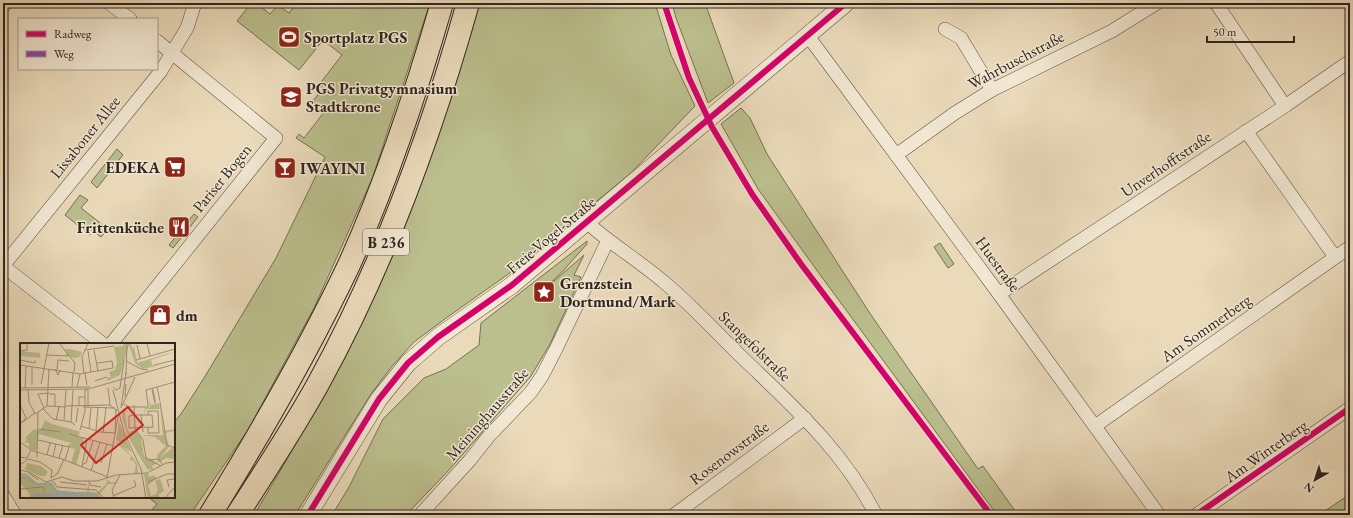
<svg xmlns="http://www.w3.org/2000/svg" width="1353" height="518" viewBox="0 0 1353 518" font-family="'EB Garamond',serif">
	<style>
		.green { fill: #bbbe8d; stroke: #757156 }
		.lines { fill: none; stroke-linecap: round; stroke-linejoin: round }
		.minor-casing { stroke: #5e5245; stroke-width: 14 }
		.tertiary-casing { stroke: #5e5245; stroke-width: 18 }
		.trunk-casing { stroke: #2f241e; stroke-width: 24 }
		.minor { stroke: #f1e7d2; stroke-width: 13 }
		.tertiary { stroke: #f1e7d2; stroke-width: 17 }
		.trunk { stroke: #eadaba; stroke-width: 22 }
		.quiet { stroke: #8e44ad; stroke-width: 5; stroke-dasharray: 10 5; stroke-linecap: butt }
		.cycleway-casing { stroke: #f1e7d2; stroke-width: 8 }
		.cycleway { stroke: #d6006c; stroke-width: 6 }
		.labels { text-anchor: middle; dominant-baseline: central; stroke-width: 3; stroke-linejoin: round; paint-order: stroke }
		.shield { fill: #f1e7d2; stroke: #695e54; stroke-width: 1 }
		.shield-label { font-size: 15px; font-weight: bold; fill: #2f241e }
		.poi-label { font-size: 16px; font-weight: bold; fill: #2f241e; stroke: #f1e7d2; text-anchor: start }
		.street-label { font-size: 16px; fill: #2f241e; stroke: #f1e7d2 }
		.inset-river { fill: none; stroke: #9eb7bc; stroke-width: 2 }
		.inset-road { fill: none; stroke: #9f917c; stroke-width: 1 }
		.view { fill: #d62828; fill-opacity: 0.15; stroke: #d62828; stroke-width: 2 }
		.inset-edge { fill: none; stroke: #2f241e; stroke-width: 2 }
	</style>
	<rect width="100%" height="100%" fill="#eadaba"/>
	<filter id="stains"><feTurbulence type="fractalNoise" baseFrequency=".005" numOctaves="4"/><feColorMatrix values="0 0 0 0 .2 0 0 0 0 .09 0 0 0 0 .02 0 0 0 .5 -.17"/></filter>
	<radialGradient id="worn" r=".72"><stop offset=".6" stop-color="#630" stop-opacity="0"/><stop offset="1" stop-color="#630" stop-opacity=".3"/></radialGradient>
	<g class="green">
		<polygon points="251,3 256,3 270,14 278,5 289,13 297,3 430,3 372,179 314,308 248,430 190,515 147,515 157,504 148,497 174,497 174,422 181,414 204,378 276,258 325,157 296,138 299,134 304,138 325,111 313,101 322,89 318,86 342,55 323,40 299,70 237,21"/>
		<path d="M477 3H655L671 55 695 106 631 173 507 275 449 316 414 342 392 366 371 394 295 515H254C298 442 340 367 377 290 388 267 397 242 406 218 435 147 460 78 477 3Z"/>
		<polygon points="672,3 705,3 734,83 708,103 676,18"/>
		<polygon points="741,108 750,118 767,154 871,315 978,469 983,466 1018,515 997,515 821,276 758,189 721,124"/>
		<polygon points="117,149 123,155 97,188 91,182"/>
		<polygon points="80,195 88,200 81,208 108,229 101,237 93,231 90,235 65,215"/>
		<polygon points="194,214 198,217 173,248 169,245"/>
		<polygon points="587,241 587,244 563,271 540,293 584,255 574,275 581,277 550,344 531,376 450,469 406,515 332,515 349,487 383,419 424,378 446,369 479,345 481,323"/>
		<polygon points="940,243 954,264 948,268 934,247"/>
		<polygon points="1350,494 1350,515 1319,515"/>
	</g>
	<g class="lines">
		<g class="minor-casing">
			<g id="minor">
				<polyline points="109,3 130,19"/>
				<polyline points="1216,3 1285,106"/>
				<polyline points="3,7 6,3"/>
				<polyline points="945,29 961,38 992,90"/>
				<polyline points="808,36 999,294 1159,515"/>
				<polyline points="1246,131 1335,257"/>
				<polyline points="896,155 955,113 992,90 1112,31 1157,3"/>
				<path d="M587 222 597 231C619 249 643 264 665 283 695 308 721 338 750 365 799 412 845 454 876 515"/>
				<polyline points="3,266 161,71 187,28 195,3"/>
				<polyline points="3,266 103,344"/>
				<polyline points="999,294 1285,106 1350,61"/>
				<polyline points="111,344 276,138 157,41"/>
				<polyline points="1095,426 1350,247"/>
				<polyline points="3,495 15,515"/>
				<polyline points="420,515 470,460 489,436 531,392 542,376 556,349 608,240"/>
				<polyline points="674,515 805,418"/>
				<polyline points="1196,515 1350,408"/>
			</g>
		</g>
		<g class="tertiary-casing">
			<polyline id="tertiary" points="308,515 379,399 408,363 438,337 512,285 846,3"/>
		</g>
		<g class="trunk-casing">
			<g id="trunk">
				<path d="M210 515C260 434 307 353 348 267 387 182 416 93 442 3"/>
				<path d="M237 515C265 472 293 429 318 384 384 264 431 135 468 3"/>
			</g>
		</g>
		<use href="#minor" class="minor"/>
		<use href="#tertiary" class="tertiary"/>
		<use href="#trunk" class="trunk"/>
		<polyline class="quiet" points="3,7 6,3"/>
		<g class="cycleway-casing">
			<g id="cycleway">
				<polyline points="664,3 689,78 712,127 752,194 801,264 991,515"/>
				<polyline points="308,515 379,399 408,363 438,337 512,285 846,3"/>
				<polyline points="1196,515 1350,408"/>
			</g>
		</g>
		<use href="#cycleway" class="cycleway"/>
	</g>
	<defs>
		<g id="stadium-square" transform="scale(1.15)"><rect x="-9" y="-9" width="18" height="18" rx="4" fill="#8f2418" stroke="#f1e7d2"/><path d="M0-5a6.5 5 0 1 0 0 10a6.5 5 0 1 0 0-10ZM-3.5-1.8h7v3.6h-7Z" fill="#fff"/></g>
		<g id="school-square" transform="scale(1.15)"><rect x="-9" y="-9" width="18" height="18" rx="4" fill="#8f2418" stroke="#f1e7d2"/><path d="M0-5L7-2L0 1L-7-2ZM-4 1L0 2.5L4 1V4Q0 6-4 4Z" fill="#fff"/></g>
		<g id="supermarket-square" transform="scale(1.15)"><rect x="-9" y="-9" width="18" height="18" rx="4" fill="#8f2418" stroke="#f1e7d2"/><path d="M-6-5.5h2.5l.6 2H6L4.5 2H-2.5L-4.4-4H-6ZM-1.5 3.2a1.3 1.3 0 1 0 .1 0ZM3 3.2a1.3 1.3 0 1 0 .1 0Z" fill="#fff"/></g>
		<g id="bar-square" transform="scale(1.15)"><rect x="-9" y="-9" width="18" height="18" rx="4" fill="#8f2418" stroke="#f1e7d2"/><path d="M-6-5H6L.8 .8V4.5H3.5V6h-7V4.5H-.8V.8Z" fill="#fff"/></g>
		<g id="restaurant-square" transform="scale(1.15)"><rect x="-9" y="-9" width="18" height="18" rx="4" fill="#8f2418" stroke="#f1e7d2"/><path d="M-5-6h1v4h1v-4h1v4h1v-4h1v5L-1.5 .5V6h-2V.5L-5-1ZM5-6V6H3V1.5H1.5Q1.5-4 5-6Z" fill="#fff"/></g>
		<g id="sight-square" transform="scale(1.15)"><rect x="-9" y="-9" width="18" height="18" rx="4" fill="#8f2418" stroke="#f1e7d2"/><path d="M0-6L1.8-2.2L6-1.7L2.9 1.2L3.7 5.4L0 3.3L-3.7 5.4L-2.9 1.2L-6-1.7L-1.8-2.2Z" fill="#fff"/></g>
		<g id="shop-square" transform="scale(1.15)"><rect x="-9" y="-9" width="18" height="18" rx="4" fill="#8f2418" stroke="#f1e7d2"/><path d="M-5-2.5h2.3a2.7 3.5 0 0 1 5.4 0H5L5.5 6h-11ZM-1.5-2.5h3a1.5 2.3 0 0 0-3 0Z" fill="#fff"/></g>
	</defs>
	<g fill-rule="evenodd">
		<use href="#stadium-square" x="289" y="37"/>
		<use href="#school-square" x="291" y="97"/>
		<use href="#supermarket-square" x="175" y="167"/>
		<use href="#bar-square" x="285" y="168"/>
		<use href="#restaurant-square" x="179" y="227"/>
		<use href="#sight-square" x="544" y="292"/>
		<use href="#shop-square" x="160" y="315"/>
	</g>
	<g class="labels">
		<rect class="shield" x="363" y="229" width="46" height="26" rx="3"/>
		<g class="shield-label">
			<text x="386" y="242">B 236</text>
		</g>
		<g class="poi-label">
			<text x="304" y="37">Sportplatz PGS</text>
			<text x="306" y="88">PGS Privatgymnasium<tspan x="306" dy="18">Stadtkrone</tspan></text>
			<text x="160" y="167" text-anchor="end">EDEKA</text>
			<text x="300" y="168">IWAYINI</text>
			<text x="164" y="227" text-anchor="end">Frittenküche</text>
			<text x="560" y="283">Grenzstein<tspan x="560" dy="18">Dortmund/Mark</tspan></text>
			<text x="176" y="315">dm</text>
		</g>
		<g class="street-label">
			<text transform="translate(1016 60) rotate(-28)">Wahrbuschstraße</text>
			<text transform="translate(85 137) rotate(-51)">Lissaboner Allee</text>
			<text transform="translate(1166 164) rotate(-34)">Unverhofftstraße</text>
			<text transform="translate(222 178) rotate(-51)">Pariser Bogen</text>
			<text transform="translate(551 235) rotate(-40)">Freie-Vogel-Straße</text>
			<text transform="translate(998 264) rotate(54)">Huestraße</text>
			<text transform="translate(1206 328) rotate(-35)">Am Sommerberg</text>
			<text transform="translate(755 346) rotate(44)">Stangefolstraße</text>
			<text transform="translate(487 414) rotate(-49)">Meininghausstraße</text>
			<text transform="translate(1266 451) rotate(-35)">Am Winterberg</text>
			<text transform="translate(729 453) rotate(-37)">Rosenowstraße</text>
		</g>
	</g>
	<g transform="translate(20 343)">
		<rect width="155" height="155" fill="#eadaba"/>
		<path d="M104 0H110L113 6 114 3 117 20 149 10 155 9 131 17 133 23 145 21 123 26 115 20 109 2 100 32 87 38V35L91 34 89 29 95 27 97 20 94 4 103 3ZM44 6H50L62 9 60 14 54 15 45 12 47 10ZM20 7V15L0 13V8L19 10ZM129 53 131 62 139 60 144 88 155 86V88L145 90 149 104 140 115 153 104 155 105V116L146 115 138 120 137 112 146 103 135 94 120 92H143L140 66H126L124 72 125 65 130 64ZM104 62 103 68 109 69H105L107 85 109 89 115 87 121 95 124 113 137 120 132 123 133 127 128 126 129 129 108 94 102 74ZM25 77 32 81 94 98 60 89 58 94 64 95 56 122 51 120 55 106 50 105 51 100 19 91 16 108 9 105V100L3 99 7 98 6 94 13 87 21 86ZM99 78 112 110 103 103 117 120 118 130 114 131 116 123 114 118 110 117 111 113 95 99 102 101 96 97ZM7 120 21 123 28 129 25 133H20L5 126ZM0 130 7 131 17 140 32 139 37 147 51 149 52 147V149H67L69 138V149L77 150 87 140 86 136 92 140 98 138 95 141H88L79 152 81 155H10L9 150 0 140ZM128 130 129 134 135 132 136 136 128 142 131 153 136 151 138 146 135 138 140 136 144 148 139 151 140 155H128L124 131Z" fill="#bbbe8d"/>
		<path d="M42 150 73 153 77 155H14V151Z" fill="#9eb7bc"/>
		<path class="inset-river" d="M0 135H7L17 141H30L37 149 74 151 79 155"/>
		<path class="inset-road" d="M8 0H22M39 0 55 20 54 29M127 0 130 13M117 2 120 16M65 7 94 3M74 7 78 28M0 8 7 7V0M68 8 71 29M26 12 48 13M0 17 15 20V17M116 17 155 6M106 18 121 26 128 27M0 22 60 31 93 25 92 18 77 20M134 22 155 17M35 26 38 32 40 27M37 27 38 17 49 18M64 30 62 14 68 0M65 30 67 42M106 32 107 2M75 38 87 34M21 41 29 0M12 42V24M52 44 53 29M57 44 60 31M93 44 96 47 100 45 104 17M137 44 140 58M0 45 70 44M5 45 6 23M88 45 90 62M132 45 133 47 135 57V60L132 47M0 47 68 46M8 47 9 59 15 71 27 63 46 64M65 47 155 21M68 47V64M93 47 104 89 121 126 126 155M29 51H35V64M105 54 106 41M140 59 147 102 155 105M104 61 109 64H128V62M0 62 6 75M114 62 115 86 123 97 126 115 141 123M128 62 126 47 155 39M27 63 29 26M46 63 90 62 97 68M59 63V54H65M102 63 115 34M63 64 95 65M24 65 18 51 29 50M101 65 106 30M23 66 33 76 51 79 55 82M115 72H132L133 84 109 85V73ZM121 72 123 89M128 72V68H138L139 90H128V84M6 75 1 80 15 70M36 77 39 64M44 77 46 47M51 79 53 47M56 79 58 65M61 83 80 89 96 90M69 85 71 65M19 86 41 89M60 87 65 68V47M76 87 78 65M83 90 86 65M95 90 96 66M49 91 94 103M18 97 49 104M0 99 13 108 42 116 88 134M27 112 30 100M33 113 36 101M0 114 7 115 11 107M17 114 18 69M39 115 43 102M45 117 50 101M129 117 139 116 143 122M81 120 87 101M63 121 66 120 73 98M0 122 8 116 20 119 32 127 31 135M62 124 67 96M0 127 9 129 26 139 42 134 54 138H77L96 132 127 130 146 120 155 119M71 128 80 99M8 129 18 137M31 135 38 130 44 116M87 135 98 74M33 138 37 144 76 147 84 155M69 138 70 142 81 144M40 139 67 142M128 139 147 131H155M149 144 147 137 155 136M0 146 23 144 24 148M93 153 116 143 114 137M94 155 92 147 100 132M145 155 155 144"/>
		<path class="view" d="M108 64 123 82 76 120 61 102Z"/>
		<rect width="155" height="155" class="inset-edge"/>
	</g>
	<rect width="1353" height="518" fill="none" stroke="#eadaba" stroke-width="16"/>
	<rect x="4" y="4" width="1345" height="510" fill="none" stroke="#2f241e" stroke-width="2"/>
	<rect x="8" y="8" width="1337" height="502" fill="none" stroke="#2f241e"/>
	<rect x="18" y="18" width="140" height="52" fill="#f1e7d2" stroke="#a3998a"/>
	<rect x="26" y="31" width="20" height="6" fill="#d6006c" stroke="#a3998a"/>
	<text x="54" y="38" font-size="12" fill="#2f241e">Radweg</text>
	<rect x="26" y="51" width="20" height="6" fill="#8e44ad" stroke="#a3998a"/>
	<text x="54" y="58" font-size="12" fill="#2f241e">Weg</text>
	<g transform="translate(1315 480) rotate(219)" stroke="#f1e7d2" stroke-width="3" paint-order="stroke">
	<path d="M0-3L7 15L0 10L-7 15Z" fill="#2f241e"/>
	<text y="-6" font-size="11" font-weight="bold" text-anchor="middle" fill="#2f241e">N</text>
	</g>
	<path d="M1207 36v6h87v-6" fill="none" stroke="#2f241e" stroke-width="2"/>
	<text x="1213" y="36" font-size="12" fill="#2f241e" stroke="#f1e7d2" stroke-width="3" paint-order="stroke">50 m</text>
	<rect width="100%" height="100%" filter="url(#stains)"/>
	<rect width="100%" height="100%" fill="url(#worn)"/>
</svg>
